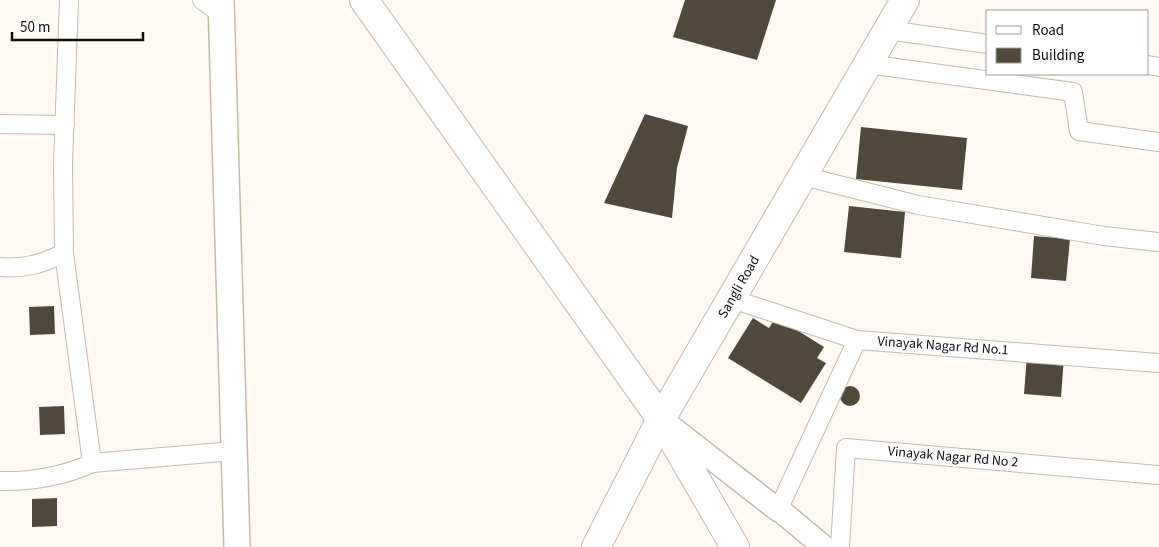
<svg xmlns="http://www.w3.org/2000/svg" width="1159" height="547" viewBox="0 0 1159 547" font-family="'Source Sans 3',sans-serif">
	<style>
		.building { fill: #50483a }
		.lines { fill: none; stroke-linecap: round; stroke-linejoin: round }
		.minor-casing { stroke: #c3bbaa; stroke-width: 20 }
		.tertiary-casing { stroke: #c3bbaa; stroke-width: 25 }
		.secondary-casing { stroke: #c3bbaa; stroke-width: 28 }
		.primary-casing { stroke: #c3bbaa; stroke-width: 30 }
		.trunk-casing { stroke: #c3bbaa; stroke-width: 30 }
		.minor { stroke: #fff; stroke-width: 18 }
		.tertiary { stroke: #fff; stroke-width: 22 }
		.secondary { stroke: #fff; stroke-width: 25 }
		.primary { stroke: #fff; stroke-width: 28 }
		.trunk { stroke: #fff; stroke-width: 28 }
		.labels { text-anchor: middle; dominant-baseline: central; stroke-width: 5; stroke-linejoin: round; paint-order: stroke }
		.street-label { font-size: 14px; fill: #100d08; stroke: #fff }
	</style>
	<rect width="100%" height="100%" fill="#fefaf3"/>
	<g class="building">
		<polygon points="685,0 776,0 757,60 673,37"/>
		<polygon points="645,114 688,126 677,168 672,218 604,203"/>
		<polygon points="861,127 967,138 962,190 856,179"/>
		<polygon points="849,206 905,212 901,258 844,252"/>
		<polygon points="1034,236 1070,239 1066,281 1031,278"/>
		<polygon points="54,306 55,334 30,335 29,307"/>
		<polygon points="776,317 824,347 817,358 826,363 801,403 728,358 753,318 769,328"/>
		<polygon points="1027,355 1064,357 1061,397 1024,394"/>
		<circle cx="850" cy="396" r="10"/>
		<polygon points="64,406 65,434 40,435 39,407"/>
		<polygon points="57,498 57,526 32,527 32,499"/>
	</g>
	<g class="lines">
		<g class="minor-casing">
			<g id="minor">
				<polyline points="69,0 63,163 64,253 92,463 233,451"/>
				<polyline points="202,0 221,14"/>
				<polyline points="887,30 988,44"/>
				<polyline points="867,64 1073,92 1079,131 1159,142"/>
				<polyline points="1148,65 1159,67"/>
				<polyline points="0,124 65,125"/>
				<polyline points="803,176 918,205 1104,236 1159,242"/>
				<path d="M0 267C25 269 42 264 64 253"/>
				<polyline points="732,299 857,340 1159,363"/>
				<path d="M0 481C30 482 65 476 92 463"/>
				<polyline points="778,510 857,340"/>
				<polyline points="840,547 846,448 1159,475"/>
			</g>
		</g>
		<g class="tertiary-casing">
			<polyline id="tertiary" points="666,423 778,510 782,512 824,547"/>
		</g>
		<g class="secondary-casing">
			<polyline id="secondary" points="221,0 237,547"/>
		</g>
		<g class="primary-casing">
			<polyline id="primary" points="364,0 661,419 735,547"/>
		</g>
		<g class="trunk-casing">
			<polyline id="trunk" points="596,547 661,419 905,0"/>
		</g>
		<use href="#minor" class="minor"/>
		<use href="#tertiary" class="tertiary"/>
		<use href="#secondary" class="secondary"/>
		<use href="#primary" class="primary"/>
		<use href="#trunk" class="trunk"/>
	</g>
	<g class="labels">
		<g class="street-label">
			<text transform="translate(739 287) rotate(-60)">Sangli Road</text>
			<text transform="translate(943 346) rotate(4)">Vinayak Nagar Rd No.1</text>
			<text transform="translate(953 457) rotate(5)">Vinayak Nagar Rd No 2</text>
		</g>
	</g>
	<rect x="986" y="10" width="162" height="65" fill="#ffffff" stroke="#9f9e9c"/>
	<rect x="996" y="26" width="25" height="8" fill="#ffffff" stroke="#9f9e9c"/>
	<text x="1032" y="35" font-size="15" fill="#100d08">Road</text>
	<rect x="996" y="48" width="25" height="15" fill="#50483a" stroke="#9f9e9c"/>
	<text x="1032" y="60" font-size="15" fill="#100d08">Building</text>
	<path d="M12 32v8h131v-8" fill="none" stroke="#100d08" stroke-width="2.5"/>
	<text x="20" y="32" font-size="15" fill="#100d08" stroke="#ffffff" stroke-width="4" paint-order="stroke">50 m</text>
</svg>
